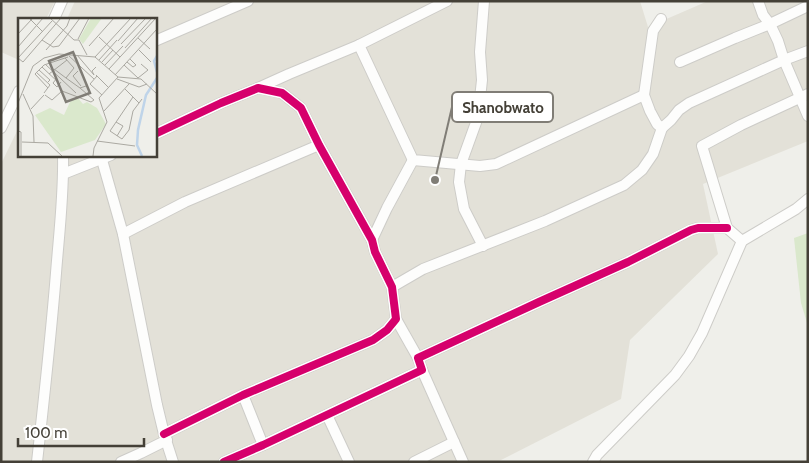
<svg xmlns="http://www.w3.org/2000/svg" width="809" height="463" viewBox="0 0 809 463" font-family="Cabin,sans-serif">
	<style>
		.residential { fill: #e3e1d8 }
		.grass { fill: #dae8cc }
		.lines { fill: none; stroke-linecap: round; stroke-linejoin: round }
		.street-casing { stroke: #cdccc8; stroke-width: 12 }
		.street { stroke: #fdfdfc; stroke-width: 10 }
		.cycleway-casing { stroke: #fff; stroke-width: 11 }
		.cycleway { stroke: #d6006c; stroke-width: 8 }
		.inset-river { fill: none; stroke: #bfd4e9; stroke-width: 2.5 }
		.inset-road { fill: none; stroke: #aba9a2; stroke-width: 1 }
		.view { fill: #807d76; fill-opacity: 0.15; stroke: #807d76; stroke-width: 2.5 }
		.inset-edge { fill: none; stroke: #444037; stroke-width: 2.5 }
		.leader { fill: none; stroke: #807d76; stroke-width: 2 }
		.callout-dot { fill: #807d76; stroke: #fff; stroke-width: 2 }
		.callout { fill: #fff; stroke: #807d76; stroke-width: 2 }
		.callout-label { font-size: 15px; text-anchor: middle; font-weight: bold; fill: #444037 }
	</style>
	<rect width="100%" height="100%" fill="#efefea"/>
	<g class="residential">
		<polygon points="1,1 55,1 46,19 19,19 19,60 1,52"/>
		<polygon points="75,1 640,1 648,27 708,1 808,1 808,141 703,184 718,254 630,340 621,399 497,462 1,462 1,164 19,127 19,155 155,155 155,19 67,19"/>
	</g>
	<polygon class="grass" points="808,233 808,326 801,303 794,238"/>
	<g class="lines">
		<g class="street-casing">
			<g id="street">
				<polyline points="758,1 763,15 770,24 778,41 784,60 808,116"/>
				<polyline points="54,19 62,1"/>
				<polyline points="661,19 653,31 644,95 650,111 657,124 662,128 671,120 679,110 689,103 784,60 808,51"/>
				<polyline points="155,41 248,1"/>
				<polyline points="359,45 413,160 480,166 496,164 644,95"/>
				<polyline points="680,62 735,38 770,24 808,6"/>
				<polyline points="258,88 289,74 359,45 447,1"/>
				<polyline points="1,128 19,91"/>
				<polyline points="155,134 221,103 258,88 282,93 301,108 319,145 372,240 375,252 392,287 396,319 387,330 373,340 243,395 164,434"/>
				<polyline points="94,155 102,160 123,234 157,405 164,434 173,462"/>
				<polyline points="63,174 111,155"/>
				<polyline points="123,234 185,202 319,145"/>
				<polyline points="372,240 387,208 413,160"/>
				<polyline points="742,241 727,228 702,146 741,125 808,94"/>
				<polyline points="483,246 464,209 459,182 461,164 478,117 482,80 480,52 484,1"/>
				<polyline points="392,287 423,269 545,221 624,185 642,170 653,154 662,128"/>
				<polyline points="396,319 418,358"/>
				<polyline points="422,370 463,462"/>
				<polyline points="243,395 263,445"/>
				<polyline points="327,415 349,462"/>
				<path d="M37 462C44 399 51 336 56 273 59 234 64 194 63 155"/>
				<polyline points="121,462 141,453 167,440"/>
				<polyline points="224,462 263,445 422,370 418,358 539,302 628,262 691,230 698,228 727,228"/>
				<polyline points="414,462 454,442"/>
				<polyline points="593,462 597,455 675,375 689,356 702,333 742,241 796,209 808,199"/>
			</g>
		</g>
		<use href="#street" class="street"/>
		<g class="cycleway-casing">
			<g id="cycleway">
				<polyline points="155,134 221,103 258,88 282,93 301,108 319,145 372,240 375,252 392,287 396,319 387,330 373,340 243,395 164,434"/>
				<polyline points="224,462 263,445 422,370 418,358 539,302 628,262 691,230 698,228 727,228"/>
			</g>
		</g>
		<use href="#cycleway" class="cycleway"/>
	</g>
	<g transform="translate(18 18)">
		<rect width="139" height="139" fill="#efefea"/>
		<path d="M59 79 65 86 69 84 79 90 88 106 77 122 43 134 17 97 32 90 46 97 52 84Z" fill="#dae8cc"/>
		<path d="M73 0H84L65 26 61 21Z" fill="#dae8cc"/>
		<path class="inset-river" d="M139 38 136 43 139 54M124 138 119 127 120 112 128 77 139 60"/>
		<path class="inset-road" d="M11 0 25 14M32 0 56 22H61L69 37M0 16 14 1M81 19 102 39M120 20 132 31M60 21 71 0M24 22 35 29 41 28 62 0M100 23 120 0M103 26 128 0M71 28 96 0M0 29 25 0M107 30 134 0M28 32 49 8 52 0M121 32 133 44M59 37 76 57 74 53 78 49M51 38 76 61M77 39 113 0M0 40 5 44 43 0M0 40 34 3M81 42 99 22M84 44 95 32M109 44 115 49 118 47 112 41M27 46 58 75M87 47 105 28M106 47 120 60 130 52 123 46M24 49 42 66M36 51 48 60 56 50 47 40M91 51 138 0M21 52 32 62 30 64M60 53 55 58 63 68M18 54 32 67 26 75M31 56 49 42M78 57 91 70M97 57 139 11M79 58 72 66 84 77M39 60 35 65 39 69 43 64M48 60 62 70M99 61 121 69 129 66M68 68 62 70 76 82M30 70 17 56 26 47 50 39M107 71 121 85M5 76 15 98 16 124M27 77 34 82 44 73 73 84 76 82M115 79 92 113 104 121 111 112 115 93 124 81M0 85 15 48 26 40 41 36 77 39 100 59 123 61 139 76M13 91 26 77M86 93 111 66M98 104 105 108 99 118M0 113 3 114V138M79 123 117 128M4 124 30 125 44 138M75 138 76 130 89 104 81 80 100 59"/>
		<path class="view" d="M55 34 72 75 48 84 31 43Z"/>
		<rect width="139" height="139" class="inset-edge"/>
	</g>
	<path class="leader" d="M435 180L452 107"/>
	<circle class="callout-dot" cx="435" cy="180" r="5"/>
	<rect class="callout" x="452" y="92" width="101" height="30" rx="5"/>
	<g class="callout-label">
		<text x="503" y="113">Shanobwato</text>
	</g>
	<rect width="809" height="463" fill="none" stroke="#444037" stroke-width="5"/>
	<path d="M18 438v8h126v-8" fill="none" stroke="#444037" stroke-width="2.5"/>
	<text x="25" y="438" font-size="15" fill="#444037" stroke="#ffffff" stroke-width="4" paint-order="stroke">100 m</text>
</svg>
